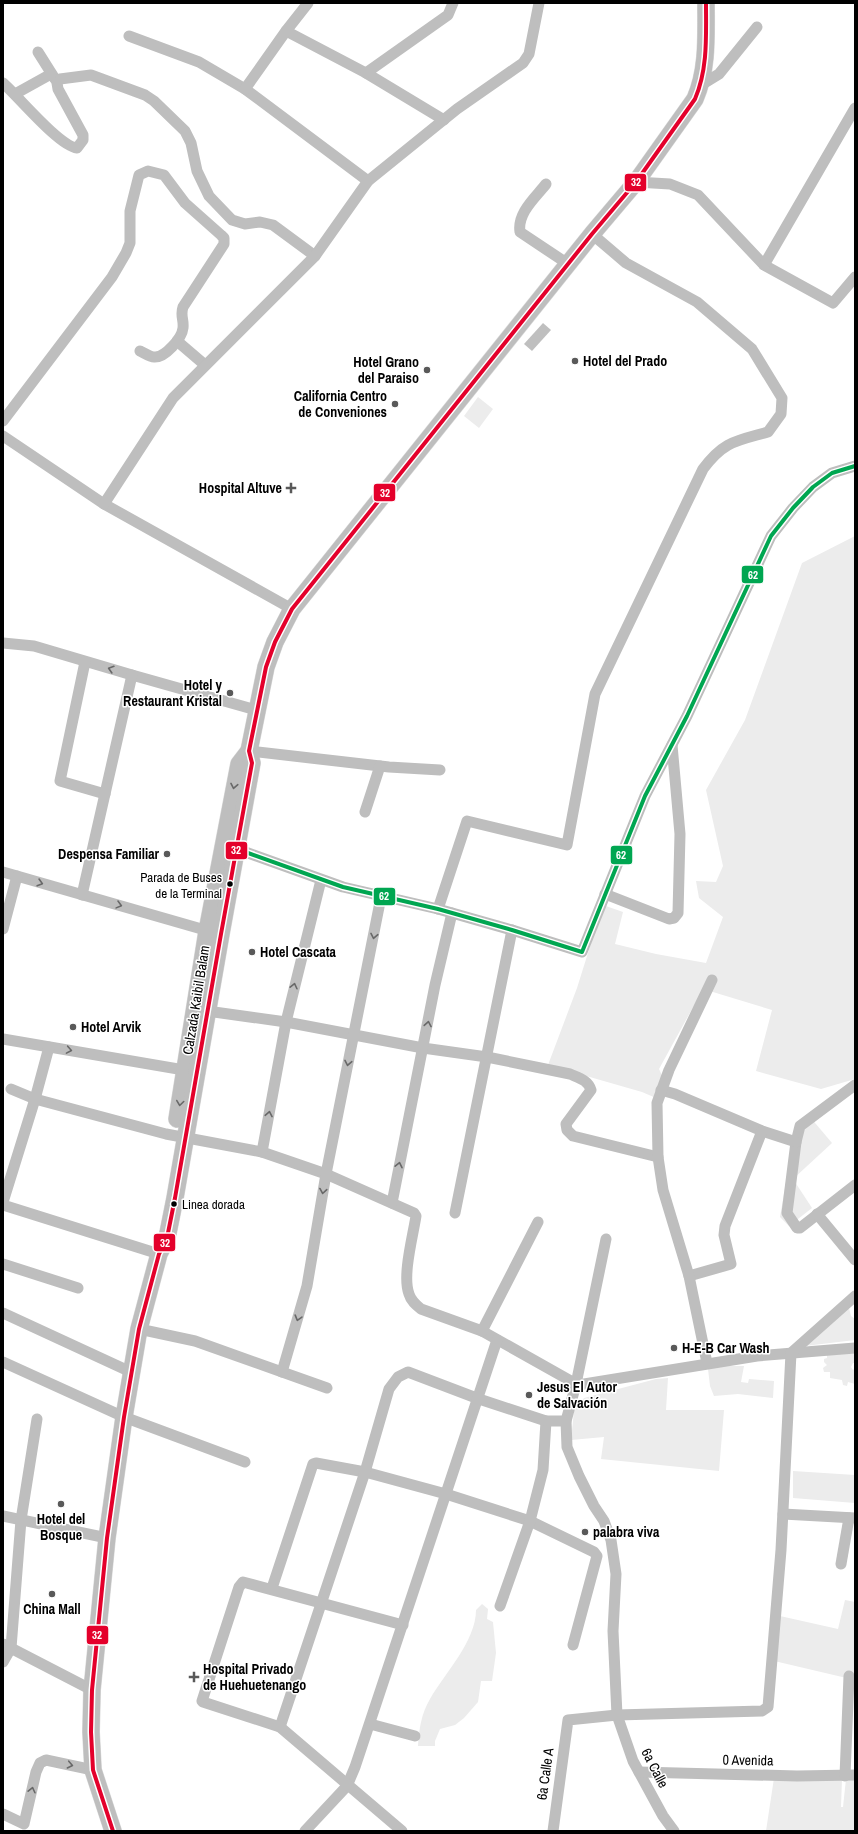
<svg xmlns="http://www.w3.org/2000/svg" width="858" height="1834" viewBox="0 0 858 1834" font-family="'Archivo Narrow',sans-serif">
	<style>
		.green { fill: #ececec }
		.water { fill: #bfbfbf }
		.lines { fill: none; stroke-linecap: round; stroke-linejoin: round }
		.primary-casing { stroke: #dbdbdb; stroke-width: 18 }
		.street { stroke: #bebebe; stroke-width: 11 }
		.primary { stroke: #bebebe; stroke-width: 17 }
		.bus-1-casing { stroke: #fff; stroke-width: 7 }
		.bus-2-casing { stroke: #fff; stroke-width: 7 }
		.bus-1 { stroke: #00a651; stroke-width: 4 }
		.bus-2 { stroke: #e4002b; stroke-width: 4 }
		.oneway { stroke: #686868 }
		.poi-dot { fill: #595959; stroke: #fff; stroke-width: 1.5 }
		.bus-dot { fill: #000; stroke: #fff; stroke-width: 1.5 }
		.labels { text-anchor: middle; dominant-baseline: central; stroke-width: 3; stroke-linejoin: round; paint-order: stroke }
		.bus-label { font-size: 13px; fill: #000; stroke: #fff; text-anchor: end }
		.poi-label { font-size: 14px; font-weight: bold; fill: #000; stroke: #fff; text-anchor: start }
		.street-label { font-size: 14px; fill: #000; stroke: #fff }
		.line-badge { stroke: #fff; stroke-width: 1.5 }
		.badge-label { font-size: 11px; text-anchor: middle; font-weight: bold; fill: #fff }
	</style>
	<rect width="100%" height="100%" fill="#fff"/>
	<g class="green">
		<polygon points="478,397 493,409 479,428 464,416"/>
		<polygon points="855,536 855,1079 821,1089 756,1071 772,1010 703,989 659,1069 666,1084 656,1098 642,1092 548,1065 577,988 603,905 623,912 615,944 656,954 706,963 723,917 699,898 696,881 716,882 723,866 706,790 745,720 802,563"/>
		<polygon points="810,1117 832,1143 793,1179 812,1208 789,1226 780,1217 795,1129"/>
		<polygon points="849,1308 851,1316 855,1319 855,1340 805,1346"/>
		<polygon points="855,1353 855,1363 853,1363 851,1367 853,1370 855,1368 855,1384 848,1382 847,1386 843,1385 842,1380 830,1378 830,1372 824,1372 823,1368 827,1365 824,1362 824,1359 827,1358 827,1355"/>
		<polygon points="723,1366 744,1366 741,1382 748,1383 749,1379 774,1381 773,1398 738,1394 714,1396 710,1386 708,1369"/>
		<polygon points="668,1378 666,1410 724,1410 719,1471 601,1459 604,1437 571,1440 574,1411 584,1398 656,1379"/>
		<polygon points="793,1471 855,1475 855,1503 793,1498"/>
		<polygon points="845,1600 855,1602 855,1680 770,1660 780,1616 838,1629"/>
		<path d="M482 1604 488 1609 487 1619 493 1622 496 1653 492 1681H481L478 1702 464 1718 455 1725 440 1729 435 1741V1746H418C419 1730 421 1714 430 1699 445 1673 476 1641 476 1610Z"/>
		<polygon points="774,1778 842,1779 841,1807 843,1807 846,1779 855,1779 855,1831 766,1831"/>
	</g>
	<polygon class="water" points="543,323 551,330 532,351 524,344"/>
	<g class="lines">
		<g class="primary-casing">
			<g id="primary">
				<polyline points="177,1119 207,931 239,764 249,751"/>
				<path d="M113 1831 93 1770 91 1732 92 1690 107 1538 124 1417 139 1329 159 1254 167 1238 175 1198 221 934 252 763 249 751 266 667 275 642 292 609 592 234 636 182 695 99C708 69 706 36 706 3"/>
			</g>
		</g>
		<g class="street">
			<polyline points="286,31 366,73 444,120"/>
			<polyline points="129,36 199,62 245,89 368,181"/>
			<polyline points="38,52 55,79"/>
			<polyline points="366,73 448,15 453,3"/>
			<path d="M3 83C18 96 59 146 77 148L83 140V135L58 89 57 83 60 79 91 75 145 95 154 101 185 131 191 143 197 171 209 196 232 220 245 224 260 222 273 225 315 256"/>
			<polyline points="701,85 719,74 757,27"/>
			<polyline points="245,89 286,31 308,3"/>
			<polyline points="15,94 51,74"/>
			<polyline points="636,182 670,184 698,195 764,265 833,303 855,277"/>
			<path d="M546 184C535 198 517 213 520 232L568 264"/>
			<polyline points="764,265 855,108"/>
			<polyline points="177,341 205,365"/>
			<path d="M3 421 112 277 126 253 130 243V211L139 175 148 171 164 175 185 203 221 235 224 238V244L183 307C180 316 184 319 183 328 182 338 165 358 154 357 150 357 144 353 140 351"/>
			<polyline points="3,436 104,504 292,609"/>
			<polyline points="104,504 173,398 315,256 368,181 457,109 523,63 529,54 539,3"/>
			<polyline points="3,643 34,646 132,675 256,710"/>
			<polyline points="85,662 60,781 105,794"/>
			<polyline points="249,751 389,767 440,770"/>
			<polyline points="365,812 380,766"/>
			<polyline points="237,849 343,887 438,909 512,930 582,952 645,796 687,716 771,536 793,508 813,487 832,473 855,466"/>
			<polyline points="3,872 212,932"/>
			<polyline points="605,894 669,919 674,918 678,913 680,834 672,745"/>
			<polyline points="82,895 132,675"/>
			<path d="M438 909 467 821 567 845 595 694 703 469C724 441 736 441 768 432L781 414 782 398 752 349 697 302 626 263 592 234"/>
			<polyline points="3,929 17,876"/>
			<path d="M207 1011 286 1022 423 1048 487 1057 570 1074C579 1078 588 1080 591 1090L566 1124 567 1130 573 1136 658 1157"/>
			<polyline points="3,1039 184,1070"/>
			<polyline points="855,1085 800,1126 796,1142 787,1213 797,1228 800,1228 855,1185"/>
			<path d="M11 1089 35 1099 166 1134 262 1152 326 1174 414 1213 416 1216C413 1236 402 1276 409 1294 411 1301 416 1305 421 1309L482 1331 578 1385 757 1356 855 1348"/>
			<polyline points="661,1090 675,1094 762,1131 796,1142"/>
			<polyline points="262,1152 286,1022 321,880"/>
			<polyline points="3,1202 35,1099 49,1047"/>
			<polyline points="392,1203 435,985 452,913"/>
			<polyline points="3,1205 159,1254"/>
			<polyline points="455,1213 512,930"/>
			<polyline points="817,1214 855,1260"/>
			<polyline points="606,1239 576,1384 566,1421 567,1447 579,1476 594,1506 604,1521 611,1540 616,1574 613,1631 617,1715 633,1761 663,1816 674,1831"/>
			<polyline points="3,1264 78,1288"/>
			<polyline points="689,1276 731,1264 724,1235 725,1226 762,1131"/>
			<polyline points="3,1313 133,1373"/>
			<polyline points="139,1329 195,1341 327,1388"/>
			<polyline points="482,1331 538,1222"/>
			<polyline points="3,1362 124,1417 245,1462"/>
			<polyline points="707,1363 689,1276 663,1190 658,1157 657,1103 669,1070 712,980"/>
			<polyline points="282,1372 307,1286 326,1174 381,897"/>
			<polyline points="783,1514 855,1518"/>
			<polyline points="3,1516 107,1538"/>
			<polyline points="841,1564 849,1518"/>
			<polyline points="272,1588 313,1464 316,1463 365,1472 446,1494 530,1521 594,1552 597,1556 573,1645"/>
			<polyline points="500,1606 530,1521 543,1470 546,1421"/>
			<polyline points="3,1644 92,1690"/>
			<polyline points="3,1662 11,1648 21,1520 37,1419"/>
			<polyline points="370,1724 415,1736"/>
			<polyline points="280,1727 365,1472 389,1389 398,1377 408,1372 479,1399 546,1421 566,1421"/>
			<polyline points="639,1772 797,1776 855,1775"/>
			<polyline points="845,1776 849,1676"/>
			<polyline points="3,1814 24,1824 36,1772 40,1763 46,1760 93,1770"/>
			<polyline points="305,1831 347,1786 355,1767 497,1340"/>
			<polyline points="402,1831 280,1727 203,1702 202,1701 239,1587 243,1582 403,1625"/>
			<polyline points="553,1831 568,1720 617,1715 762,1711 768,1707 781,1550 791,1353 855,1296"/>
		</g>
		<use href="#primary" class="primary"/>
		<g class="bus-1-casing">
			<polyline id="bus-1" points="237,849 343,887 438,909 512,930 582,952 645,796 687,716 771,536 793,508 813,487 832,473 855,466"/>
		</g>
		<g class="bus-2-casing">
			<path id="bus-2" d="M113 1831 93 1770 91 1732 92 1690 107 1538 124 1417 139 1329 159 1254 167 1238 175 1198 221 934 252 763 249 751 266 667 275 642 292 609 592 234 636 182 695 99C708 69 706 36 706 3"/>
		</g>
		<use href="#bus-1" class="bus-1"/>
		<use href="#bus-2" class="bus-2"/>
	</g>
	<defs><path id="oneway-chevron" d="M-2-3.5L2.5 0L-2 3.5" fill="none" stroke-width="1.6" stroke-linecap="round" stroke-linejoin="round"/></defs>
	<g class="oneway">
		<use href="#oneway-chevron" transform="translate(111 669) rotate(-163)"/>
		<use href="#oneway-chevron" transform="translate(234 786) rotate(101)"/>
		<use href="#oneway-chevron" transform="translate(40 883) rotate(16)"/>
		<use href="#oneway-chevron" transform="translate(119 905) rotate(15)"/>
		<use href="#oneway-chevron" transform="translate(374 936) rotate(101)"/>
		<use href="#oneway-chevron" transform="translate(294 986) rotate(-77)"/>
		<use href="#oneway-chevron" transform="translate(428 1024) rotate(-80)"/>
		<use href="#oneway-chevron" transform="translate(69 1050) rotate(10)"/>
		<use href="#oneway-chevron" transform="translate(348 1063) rotate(101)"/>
		<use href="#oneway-chevron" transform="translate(180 1103) rotate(98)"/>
		<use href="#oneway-chevron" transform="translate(269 1114) rotate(-79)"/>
		<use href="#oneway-chevron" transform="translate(399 1165) rotate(-78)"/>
		<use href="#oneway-chevron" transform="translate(323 1191) rotate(99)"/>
		<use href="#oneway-chevron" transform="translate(298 1318) rotate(106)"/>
		<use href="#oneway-chevron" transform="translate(70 1765) rotate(12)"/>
		<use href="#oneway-chevron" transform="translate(32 1790) rotate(-77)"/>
	</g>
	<g class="poi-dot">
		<circle cx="575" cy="361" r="4"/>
		<circle cx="427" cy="370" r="4"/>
		<circle cx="395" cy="404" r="4"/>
		<path d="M289 482h4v4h4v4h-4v4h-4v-4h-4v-4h4z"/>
		<circle cx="230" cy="693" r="4"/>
		<circle cx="167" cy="854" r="4"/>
		<circle cx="252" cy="952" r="4"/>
		<circle cx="73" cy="1027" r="4"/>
		<circle cx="674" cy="1348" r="4"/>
		<circle cx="529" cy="1395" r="4"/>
		<circle cx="61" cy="1504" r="4"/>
		<circle cx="585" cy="1532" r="4"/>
		<circle cx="52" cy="1594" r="4"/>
		<path d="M192 1671h4v4h4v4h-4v4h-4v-4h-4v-4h4z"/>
	</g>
	<g class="bus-dot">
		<circle cx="230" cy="884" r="3.5"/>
		<circle cx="174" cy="1204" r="3.5"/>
	</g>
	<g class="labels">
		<g class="bus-label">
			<text x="222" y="877">Parada de Buses<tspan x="222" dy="16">de la Terminal</tspan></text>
			<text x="182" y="1204" text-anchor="start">Linea dorada</text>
		</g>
		<g class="poi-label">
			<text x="583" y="361">Hotel del Prado</text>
			<text x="419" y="362" text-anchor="end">Hotel Grano<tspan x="419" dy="16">del Paraiso</tspan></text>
			<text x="387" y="396" text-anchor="end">California Centro<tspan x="387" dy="16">de Conveniones</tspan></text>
			<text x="282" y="488" text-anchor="end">Hospital Altuve</text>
			<text x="222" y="685" text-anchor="end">Hotel y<tspan x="222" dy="16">Restaurant Kristal</tspan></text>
			<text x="159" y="854" text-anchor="end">Despensa Familiar</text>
			<text x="260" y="952">Hotel Cascata</text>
			<text x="81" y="1027">Hotel Arvik</text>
			<text x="682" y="1348">H-E-B Car Wash</text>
			<text x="537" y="1387">Jesus El Autor<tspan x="537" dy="16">de Salvación</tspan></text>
			<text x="61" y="1519" text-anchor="middle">Hotel del<tspan x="61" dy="16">Bosque</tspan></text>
			<text x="593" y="1532">palabra viva</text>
			<text x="52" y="1609" text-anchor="middle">China Mall</text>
			<text x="203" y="1669">Hospital Privado<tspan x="203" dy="16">de Huehuetenango</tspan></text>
		</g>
		<g class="street-label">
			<text transform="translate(196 1000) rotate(-81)">Calzada Kaibil Balam</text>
			<text transform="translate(748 1760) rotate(1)">0 Avenida</text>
			<text transform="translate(655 1768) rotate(63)">6a Calle</text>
			<text transform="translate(545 1774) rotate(-82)">6a Calle A</text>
		</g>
	</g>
	<g class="line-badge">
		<rect x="624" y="173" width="23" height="19" rx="4" fill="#e4002b"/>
		<rect x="373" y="483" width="23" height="19" rx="4" fill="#e4002b"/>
		<rect x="741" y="565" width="23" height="19" rx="4" fill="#00a651"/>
		<rect x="225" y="841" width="23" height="19" rx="4" fill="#e4002b"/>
		<rect x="610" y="845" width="23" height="20" rx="4" fill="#00a651"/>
		<rect x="373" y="887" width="23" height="19" rx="4" fill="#00a651"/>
		<rect x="153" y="1233" width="23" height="19" rx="4" fill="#e4002b"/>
		<rect x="86" y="1625" width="23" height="20" rx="4" fill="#e4002b"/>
	</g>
	<g class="badge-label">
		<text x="636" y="186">32</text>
		<text x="385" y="497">32</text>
		<text x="753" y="579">62</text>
		<text x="236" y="854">32</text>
		<text x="621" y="859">62</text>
		<text x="384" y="900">62</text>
		<text x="165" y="1247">32</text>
		<text x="97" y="1639">32</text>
	</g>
	<rect width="858" height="1834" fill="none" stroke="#000000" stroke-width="8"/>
</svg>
